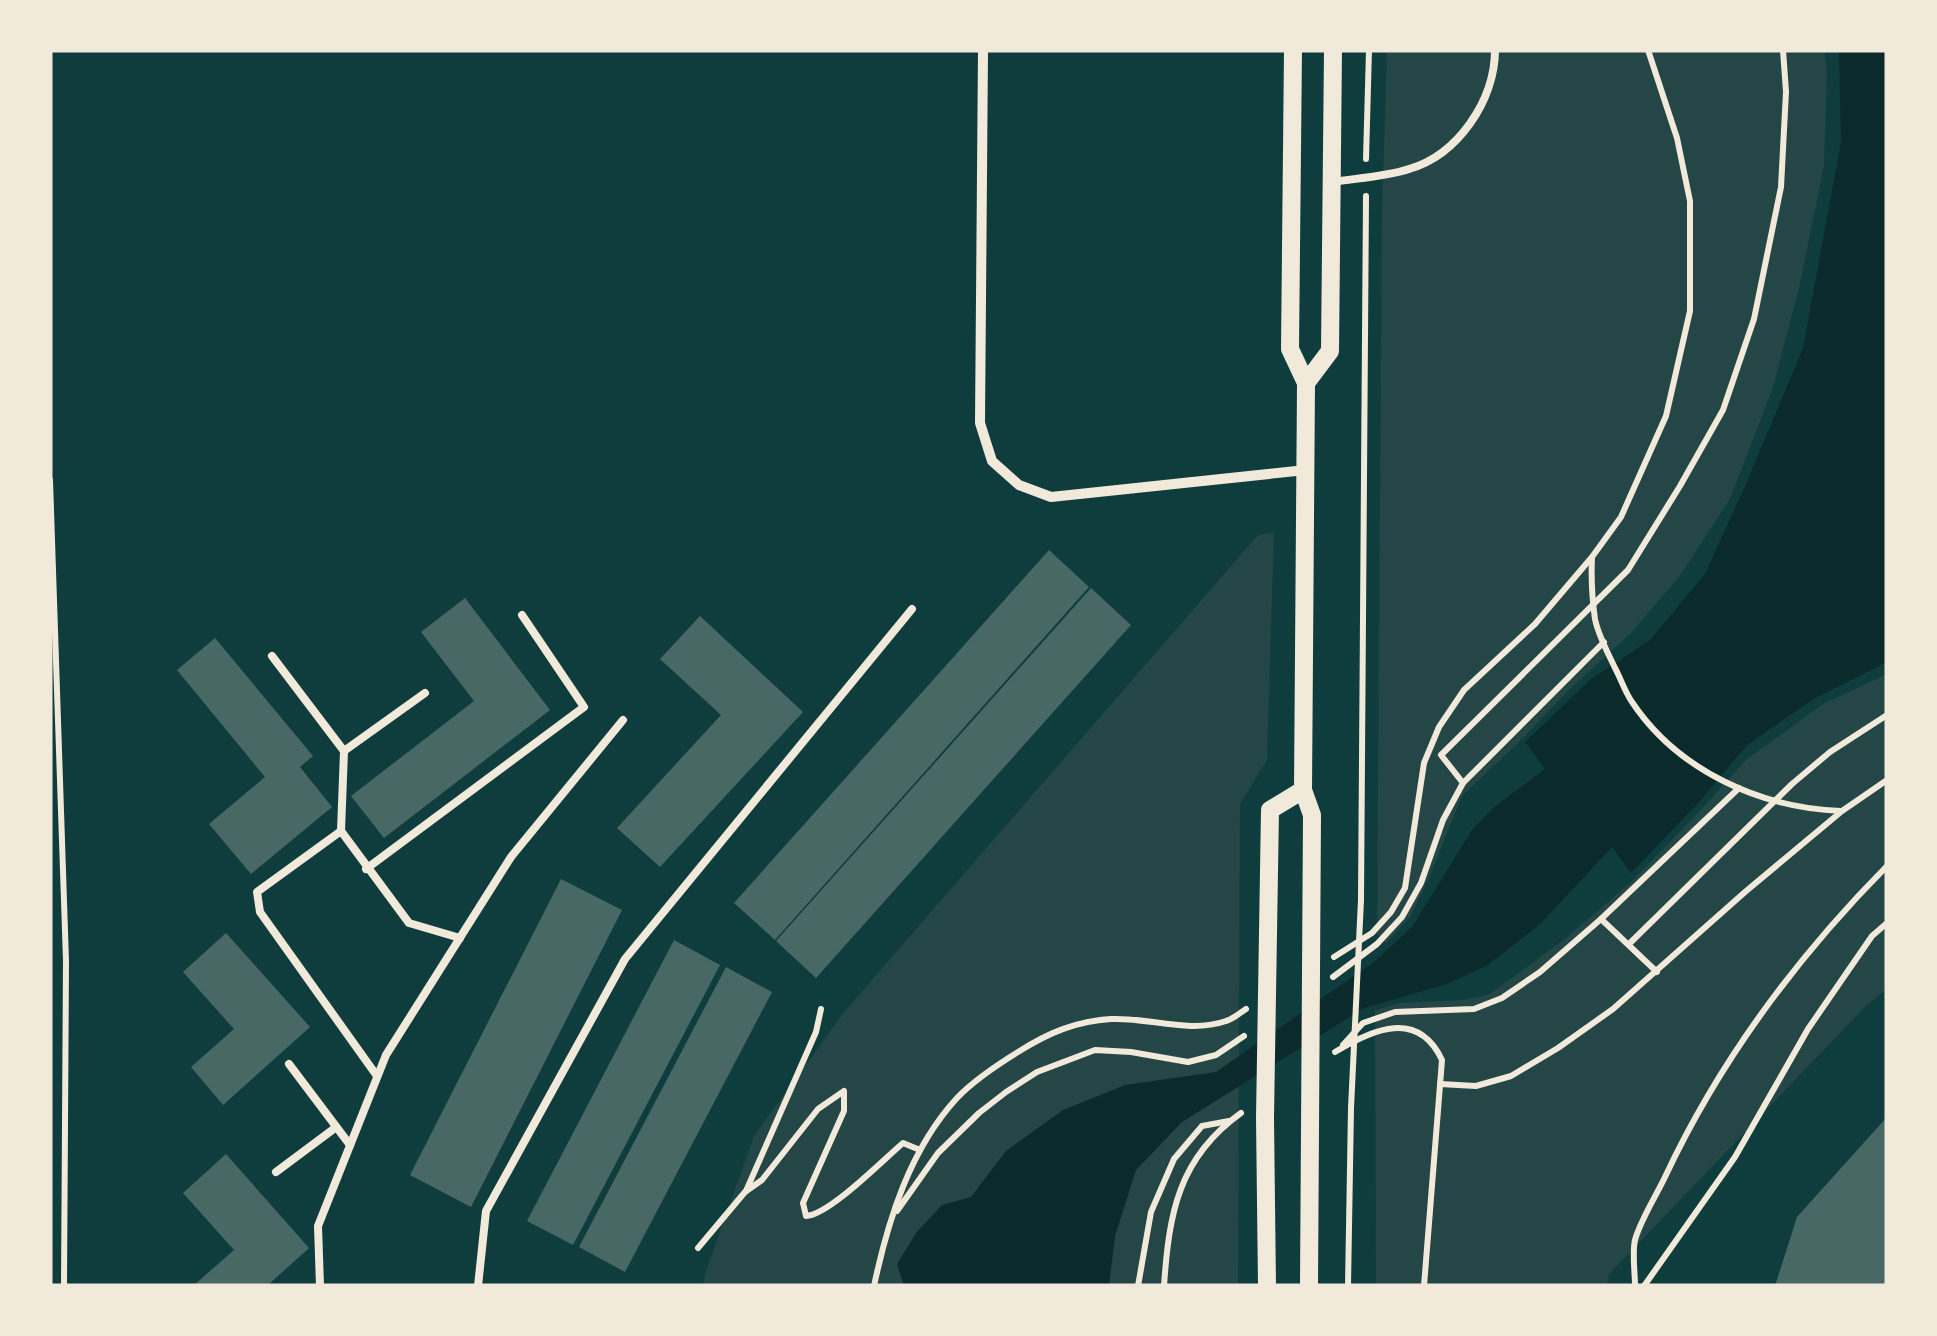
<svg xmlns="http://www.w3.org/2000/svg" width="1937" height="1336" viewBox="0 0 1937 1336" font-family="'Noto Sans',sans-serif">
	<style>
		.green { fill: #244646 }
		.water { fill: #0a2a2b }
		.building { fill: #486865 }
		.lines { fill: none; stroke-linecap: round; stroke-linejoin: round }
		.path { stroke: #f1e9da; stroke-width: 6 }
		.service { stroke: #f1e9da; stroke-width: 8 }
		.minor { stroke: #f1e9da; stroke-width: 10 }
		.tertiary { stroke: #f1e9da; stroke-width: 18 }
	</style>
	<rect width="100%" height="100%" fill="#0f3d3e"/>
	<g class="green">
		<polygon points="1387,50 1824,50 1827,73 1824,166 1799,288 1773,387 1730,499 1679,577 1631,633 1569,690 1516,745 1462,796 1430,876 1410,917 1386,943 1377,934 1382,209"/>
		<polygon points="1274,532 1267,760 1240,804 1238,1286 703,1286 706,1271 754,1136 845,1011 1258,535"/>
		<polygon points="1887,674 1887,989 1866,1006 1609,1274 1607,1286 1376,1286 1375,1010 1400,1003 1464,1000 1490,994 1566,938 1631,882 1699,812 1746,760 1823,704"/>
	</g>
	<polygon class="water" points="1839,50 1887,50 1887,662 1815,698 1747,745 1700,801 1631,873 1612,847 1541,923 1488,965 1447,984 1364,1008 1182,1122 1136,1170 1115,1236 1109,1286 904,1286 897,1264 916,1233 942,1205 971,1197 1006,1151 1063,1110 1125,1085 1216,1072 1374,962 1412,927 1472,830 1493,808 1545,769 1525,742 1591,679 1650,640 1705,574 1746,484 1803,348 1841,142"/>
	<g class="building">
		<polygon points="1049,550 1089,587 775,940 734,903"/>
		<polygon points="1091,588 1131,625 816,978 776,941"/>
		<polygon points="465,598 550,710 384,838 351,796 474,701 421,632"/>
		<polygon points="700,616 803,712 660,867 617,828 721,715 660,659"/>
		<polygon points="215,638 313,756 300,767 332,807 251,874 209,824 265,777 177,670"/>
		<polygon points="561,879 622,910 471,1207 410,1175"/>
		<polygon points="226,933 310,1027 223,1105 191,1067 234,1029 183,972"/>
		<polygon points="674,940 720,965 573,1245 527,1221"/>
		<polygon points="726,967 772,992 625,1272 579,1247"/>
		<polygon points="1887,1117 1887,1286 1775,1286 1797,1217"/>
		<polygon points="226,1154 309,1248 267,1286 193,1286 234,1250 183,1193"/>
	</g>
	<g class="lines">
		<g class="path">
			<polyline points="1366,159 1369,50"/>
			<polyline points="50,480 66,961 64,1286"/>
			<path d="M1592 558C1591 578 1592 598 1595 619 1598 635 1608 653 1615 668 1621 679 1625 692 1632 702 1678 771 1761 808 1841 811"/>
			<polyline points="1463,783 1441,755 1628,570 1680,486 1723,410 1754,319 1781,187 1786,92 1783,50"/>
			<polyline points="1601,919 1657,972"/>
			<polyline points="1629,944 1792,784 1830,752 1887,715"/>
			<polyline points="1334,957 1372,933 1391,912 1405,888 1424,763 1439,727 1464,690 1535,624 1592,557 1621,517 1666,416 1690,311 1690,201 1677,138 1648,50"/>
			<polyline points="1333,977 1377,944 1402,917 1421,883 1443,820 1463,783 1604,642"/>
			<polyline points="1343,1045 1363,1023 1395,1012 1474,1009 1502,998 1540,972 1601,919 1739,788"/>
			<path d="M1335 1052C1373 1029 1418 1009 1442 1060L1424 1286"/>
			<polyline points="1440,1084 1476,1086 1511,1076 1558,1048 1613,1009 1745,892 1842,811 1887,780"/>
			<polyline points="746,1191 816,1032 821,1009"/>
			<polyline points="897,1211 938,1153 979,1113 1006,1092 1037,1072 1095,1050 1131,1052 1188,1062 1216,1055 1244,1036"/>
			<path d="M698 1248 745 1192 762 1180 818 1109 844 1091V1111L803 1203 806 1216C829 1215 883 1160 903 1143L920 1150"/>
			<path d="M874 1286C888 1220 910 1149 957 1098 974 1080 997 1065 1018 1052 1048 1033 1076 1021 1111 1019 1148 1017 1189 1034 1226 1021 1233 1019 1240 1013 1246 1009"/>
			<polyline points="1138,1286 1151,1212 1174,1159 1202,1126 1229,1121"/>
			<path d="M1164 1286C1169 1214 1178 1158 1241 1113"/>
			<polyline points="1348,1286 1351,1108 1361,900 1366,196"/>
			<path d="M1635 1286C1635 1272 1632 1253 1635 1240 1640 1221 1656 1196 1665 1177 1719 1062 1797 957 1887 866"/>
			<polyline points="1644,1286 1735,1157 1808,1029 1872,936 1887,923"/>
		</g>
		<g class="service">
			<path d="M1332 182C1357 178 1385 177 1409 169 1458 155 1495 100 1495 50"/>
			<polyline points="272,656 344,751"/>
			<polyline points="425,693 344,751 341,831 409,923 460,938"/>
			<polyline points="341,831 257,892 260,912 377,1076"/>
			<polyline points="366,869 584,707 522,615"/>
			<polyline points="289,1064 350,1145"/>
			<polyline points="276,1172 335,1128"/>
			<polyline points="320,1286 318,1226 386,1055 511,857 623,720"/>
			<polyline points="478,1286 486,1211 625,959 912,609"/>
		</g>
		<polyline class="minor" points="983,50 980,423 992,461 1019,485 1051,497 1306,470"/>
		<g class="tertiary">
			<polyline points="1293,50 1290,349 1306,383 1303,790 1312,815 1309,1286"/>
			<polyline points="1306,383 1330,351 1333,50"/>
			<polyline points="1267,1286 1265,1118 1270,810 1303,790"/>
		</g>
	</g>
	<rect width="1937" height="1336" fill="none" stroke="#f1e9da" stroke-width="105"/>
</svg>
